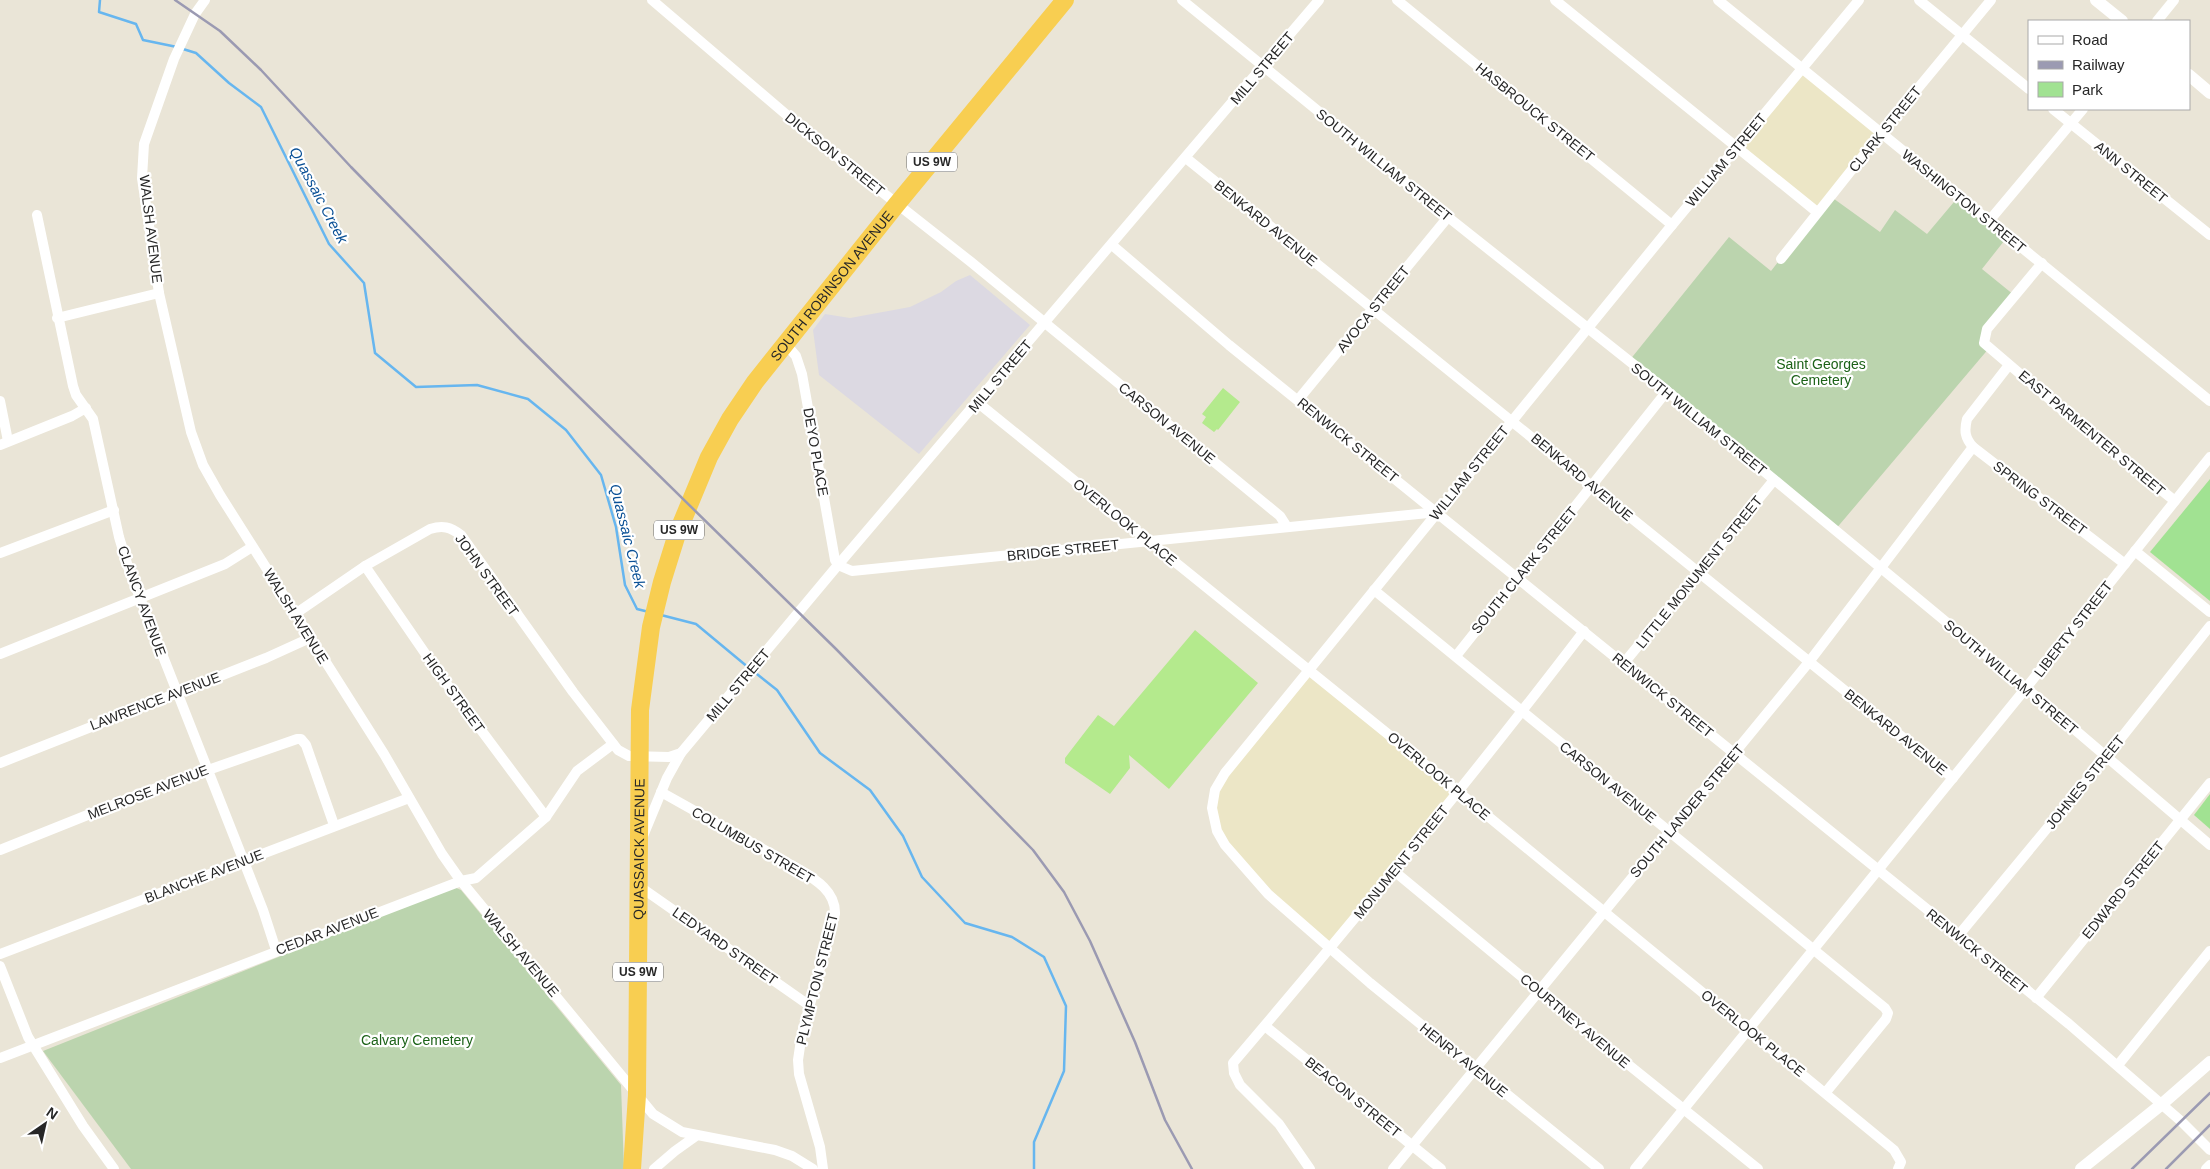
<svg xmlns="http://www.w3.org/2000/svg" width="2210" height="1169" viewBox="0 0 2210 1169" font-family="Helvetica,sans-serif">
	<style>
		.industrial { fill: #dcd9e2 }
		.education { fill: #ece6c6 }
		.green { fill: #a1e292 }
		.cemetery { fill: #bbd4ae }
		.pitch { fill: #b4ea8d }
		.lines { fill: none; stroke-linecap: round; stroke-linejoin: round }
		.stream { stroke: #67b6ef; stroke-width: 2.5 }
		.minor { stroke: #fff; stroke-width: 10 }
		.tertiary { stroke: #fff; stroke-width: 12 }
		.trunk { stroke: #f8ce51; stroke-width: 18 }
		.rail { stroke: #9b9ab2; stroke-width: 2.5 }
		.labels { text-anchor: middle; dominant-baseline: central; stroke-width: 4.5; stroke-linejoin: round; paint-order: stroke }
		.shield { fill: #fff; stroke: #686868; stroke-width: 1 }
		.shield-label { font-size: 12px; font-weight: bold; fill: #272727 }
		.street-label { font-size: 14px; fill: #272727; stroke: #fff }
		.park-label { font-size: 14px; fill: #1c6218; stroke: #fff }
		.water-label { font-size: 15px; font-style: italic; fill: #0b5196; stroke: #fff }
	</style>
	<rect width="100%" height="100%" fill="#eae5d7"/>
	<polygon class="industrial" points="970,275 1030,325 919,454 819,375 813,330 825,314 850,318 910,307 941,292 956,281"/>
	<g class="education">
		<polygon points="1802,69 1881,133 1817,212 1738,147"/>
		<polygon points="1309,670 1458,792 1331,949 1225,845 1212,817 1225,773"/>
	</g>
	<g class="green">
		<polygon points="2210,479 2210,601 2150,552"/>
		<polygon points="2210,794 2210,829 2194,815"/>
	</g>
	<g class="cemetery">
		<polygon points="1830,196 1880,232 1895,210 1927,234 1959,196 2008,236 1982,269 2014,295 1987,329 1990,347 1835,530 1629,361 1729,237 1771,271"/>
		<polygon points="454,887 461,890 621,1085 624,1169 131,1169 43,1051"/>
	</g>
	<g class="pitch">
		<polygon points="1223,388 1240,402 1218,430 1217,429 1214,432 1202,423 1206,417 1202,414"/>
		<polygon points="1195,630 1258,683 1169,789 1129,755 1130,768 1110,794 1065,763 1065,758 1098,715 1114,726"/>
	</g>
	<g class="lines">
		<g class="stream">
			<polyline points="100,0 99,12 136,24 143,40 177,47"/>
			<polyline points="183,49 196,53 229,83 261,107 329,244 364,283 375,353 416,387 477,385 528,399 566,430 601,475 616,527 625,585 637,609 649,612"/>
			<polyline points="661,615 696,624 749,668"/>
			<polyline points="753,671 777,690 820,753 870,790 903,836 922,877 965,923 1012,937 1044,957 1066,1006 1064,1071 1034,1142 1034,1169"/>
		</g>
		<g class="minor">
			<polyline points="205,0 195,14 174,59 144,144 142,178 159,293 191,432 203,465 220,495 384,754 442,854 461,881 653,1114 682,1132 775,1150 792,1156 813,1169"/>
			<polyline points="652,0 816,140 971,262 1280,516 1287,527"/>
			<polyline points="1182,0 1448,217 1667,391 2026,688 2210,845"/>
			<polyline points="1397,0 1672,225"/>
			<polyline points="1555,0 1817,212"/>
			<polyline points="1718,0 2210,401"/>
			<polyline points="1919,0 2029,89"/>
			<polyline points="2157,21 2174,0"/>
			<polyline points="2053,109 2210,235"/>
			<polyline points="1186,158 1953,778"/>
			<polyline points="37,215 73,386 76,395 93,419 119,537 129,570 263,910 276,950"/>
			<polyline points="1989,221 2083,109"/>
			<polyline points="1112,245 1229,345 2069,1024 2182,1122 2210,1150"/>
			<polyline points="1781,259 1881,133 1991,0"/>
			<polyline points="2042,263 1987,329 1984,343 2081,426 2175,501"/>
			<polyline points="57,318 159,293"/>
			<polyline points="785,343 796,356 802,374 835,560 838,565 852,571 1438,512"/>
			<path d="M2009 365 1967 419C1964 431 1965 438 1973 447L2125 564"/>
			<polyline points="1298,400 1448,217"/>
			<polyline points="0,401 8,441"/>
			<polyline points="977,402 1394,739 1894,1150 1901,1162 1898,1169"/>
			<polyline points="0,445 72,416 86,408"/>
			<polyline points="2135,551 2210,612"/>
			<polyline points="0,553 114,510"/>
			<polyline points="365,566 440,675 546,817"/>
			<polyline points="1374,590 1885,1008 1888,1013 1886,1019 1826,1092"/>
			<path d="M295 614 365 566 430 529C443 525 450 527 461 535L573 692 618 750 629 756 669 757 681 753"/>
			<polyline points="0,654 225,564 252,547"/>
			<polyline points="1456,656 1667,391"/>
			<polyline points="1624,663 1774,480"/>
			<polyline points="0,763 266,658 310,638"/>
			<path d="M661 792 795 867C813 878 836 890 835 914L802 1033 798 1060 799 1074 820 1147 823 1169"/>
			<polyline points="643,836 667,778 681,753 838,565 1319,0"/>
			<polyline points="0,850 145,792 297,739 301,739 306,745 334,825"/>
			<polyline points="1394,871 1609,1049 1758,1169"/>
			<polyline points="639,886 810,1006"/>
			<polyline points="1958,936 2106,757 2210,626"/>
			<polyline points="0,954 409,798"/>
			<polyline points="0,966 28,1037 83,1126 114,1169"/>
			<polyline points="2036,998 2210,783"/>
			<polyline points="1265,1026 1441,1169"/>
			<polyline points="0,1058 461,881 476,878 546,817 577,771 613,744"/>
			<polyline points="2118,1065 2210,951"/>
			<polyline points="654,1169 675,1151 696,1136"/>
			<path d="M1310 1169 1279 1124 1240 1085 1234 1073 1233 1063C1353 922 1471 779 1584 631"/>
			<polyline points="1393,1169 1809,662 1973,447"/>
			<polyline points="1599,1169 1370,983 1268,894 1225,845 1217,831 1212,808 1215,790 1225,773 1672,225 1859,0"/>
			<polyline points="1635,1169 2026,688 2210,457"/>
			<polyline points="2206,1169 2210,1165"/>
		</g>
		<g class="tertiary">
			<polyline points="2096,0 2122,21"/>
			<polyline points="2189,75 2210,93"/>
			<polyline points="2081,1169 2162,1104 2210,1062"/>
		</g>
		<path class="trunk" id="s1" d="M632 1169 637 1095 640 710 651 627 662 582 677 534 709 457 730 419 755 382 897 204 1065 0"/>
		<g class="rail">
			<polyline points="175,0 220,31 261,70 351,167 522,341 836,649 1033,850 1064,892 1090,941 1135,1042 1165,1120 1192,1169"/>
			<polyline points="2132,1169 2210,1093"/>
			<polyline points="2166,1169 2210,1125"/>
		</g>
	</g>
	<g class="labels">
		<g class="shield">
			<rect x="907" y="152.5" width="50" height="19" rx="4"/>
			<rect x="654" y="520.5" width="50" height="19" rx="4"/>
			<rect x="613" y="962.5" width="50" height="19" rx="4"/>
		</g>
		<g class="shield-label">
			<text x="932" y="162">US 9W</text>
			<text x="679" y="530">US 9W</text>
			<text x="638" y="972">US 9W</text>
		</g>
		<g class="street-label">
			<text transform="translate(1262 68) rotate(-50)">MILL STREET</text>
			<text transform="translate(1535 112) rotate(39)">HASBROUCK STREET</text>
			<text transform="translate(1885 129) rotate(-51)">CLARK STREET</text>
			<text transform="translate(835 154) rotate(39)">DICKSON STREET</text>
			<text transform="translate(1726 160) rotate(-50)">WILLIAM STREET</text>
			<text transform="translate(1384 165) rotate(39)">SOUTH WILLIAM STREET</text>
			<text transform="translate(2131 172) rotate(39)">ANN STREET</text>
			<text transform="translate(1964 201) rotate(39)">WASHINGTON STREET</text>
			<text transform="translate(1266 223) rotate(39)">BENKARD AVENUE</text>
			<text transform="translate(151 229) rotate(83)">WALSH AVENUE</text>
			<text stroke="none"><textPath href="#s1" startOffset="934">SOUTH ROBINSON AVENUE</textPath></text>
			<text transform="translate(1373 309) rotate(-51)">AVOCA STREET</text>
			<text transform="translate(1000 376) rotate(-50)">MILL STREET</text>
			<text transform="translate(1699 419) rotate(39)">SOUTH WILLIAM STREET</text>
			<text transform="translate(1167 423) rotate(39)">CARSON AVENUE</text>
			<text transform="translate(2092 433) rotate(40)">EAST PARMENTER STREET</text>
			<text transform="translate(1348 440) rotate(39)">RENWICK STREET</text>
			<text transform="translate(816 452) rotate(80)">DEYO PLACE</text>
			<text transform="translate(1469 473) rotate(-51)">WILLIAM STREET</text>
			<text transform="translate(1582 477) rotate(40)">BENKARD AVENUE</text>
			<text transform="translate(2040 498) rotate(37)">SPRING STREET</text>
			<text transform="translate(1125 522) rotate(39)">OVERLOOK PLACE</text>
			<text transform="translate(1063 550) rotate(-6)">BRIDGE STREET</text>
			<text transform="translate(1524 570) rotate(-51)">SOUTH CLARK STREET</text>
			<text transform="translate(1699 572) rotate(-51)">LITTLE MONUMENT STREET</text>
			<text transform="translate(487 575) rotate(54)">JOHN STREET</text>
			<text transform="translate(142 601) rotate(70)">CLANCY AVENUE</text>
			<text transform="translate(296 616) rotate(58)">WALSH AVENUE</text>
			<text transform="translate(2073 629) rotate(-52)">LIBERTY STREET</text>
			<text transform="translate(2011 677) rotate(40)">SOUTH WILLIAM STREET</text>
			<text transform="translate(738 685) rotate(-50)">MILL STREET</text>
			<text transform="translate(454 693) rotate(54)">HIGH STREET</text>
			<text transform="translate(1663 695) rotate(39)">RENWICK STREET</text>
			<text transform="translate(155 701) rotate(-21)">LAWRENCE AVENUE</text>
			<text transform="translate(1896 732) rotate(39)">BENKARD AVENUE</text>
			<text transform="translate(1439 776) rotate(40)">OVERLOOK PLACE</text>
			<text transform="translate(1608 782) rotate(39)">CARSON AVENUE</text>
			<text transform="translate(2085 782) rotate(-51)">JOHNES STREET</text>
			<text transform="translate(148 792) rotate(-21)">MELROSE AVENUE</text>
			<text transform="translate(1687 811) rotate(-50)">SOUTH LANDER STREET</text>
			<text transform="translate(753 845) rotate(30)">COLUMBUS STREET</text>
			<text stroke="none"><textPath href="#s1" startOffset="320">QUASSAICK AVENUE</textPath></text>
			<text transform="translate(1401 862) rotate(-51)">MONUMENT STREET</text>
			<text transform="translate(204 876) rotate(-21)">BLANCHE AVENUE</text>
			<text transform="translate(2123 890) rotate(-51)">EDWARD STREET</text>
			<text transform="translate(327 931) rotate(-21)">CEDAR AVENUE</text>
			<text transform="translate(725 946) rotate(35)">LEDYARD STREET</text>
			<text transform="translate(1977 951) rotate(39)">RENWICK STREET</text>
			<text transform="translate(521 953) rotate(50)">WALSH AVENUE</text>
			<text transform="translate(817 979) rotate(-76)">PLYMPTON STREET</text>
			<text transform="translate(1575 1021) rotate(40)">COURTNEY AVENUE</text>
			<text transform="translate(1753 1033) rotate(39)">OVERLOOK PLACE</text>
			<text transform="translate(1464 1060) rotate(39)">HENRY AVENUE</text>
			<text transform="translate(1353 1097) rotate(39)">BEACON STREET</text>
		</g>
		<g class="park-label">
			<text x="1821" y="364">Saint Georges<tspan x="1821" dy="16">Cemetery</tspan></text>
			<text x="417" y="1040">Calvary Cemetery</text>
		</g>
		<g class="water-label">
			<text transform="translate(319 195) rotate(62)">Quassaic Creek</text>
			<text transform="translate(628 536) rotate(76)">Quassaic Creek</text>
		</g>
	</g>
	<rect x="2028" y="20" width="162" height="90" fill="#ffffff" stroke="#a9a9a9"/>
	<rect x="2038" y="36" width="25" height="8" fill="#ffffff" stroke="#a9a9a9"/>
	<text x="2072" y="45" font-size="15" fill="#272727">Road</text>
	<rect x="2038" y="61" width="25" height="8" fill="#9b9ab2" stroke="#a9a9a9"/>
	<text x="2072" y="70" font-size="15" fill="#272727">Railway</text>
	<rect x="2038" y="82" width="25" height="15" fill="#a1e292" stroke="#a9a9a9"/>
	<text x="2072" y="95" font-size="15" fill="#272727">Park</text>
	<g transform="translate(45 1124) rotate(34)" stroke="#ffffff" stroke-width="4" paint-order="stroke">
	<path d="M0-4L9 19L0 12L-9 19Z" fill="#272727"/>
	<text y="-8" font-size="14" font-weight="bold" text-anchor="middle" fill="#272727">N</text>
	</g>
</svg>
